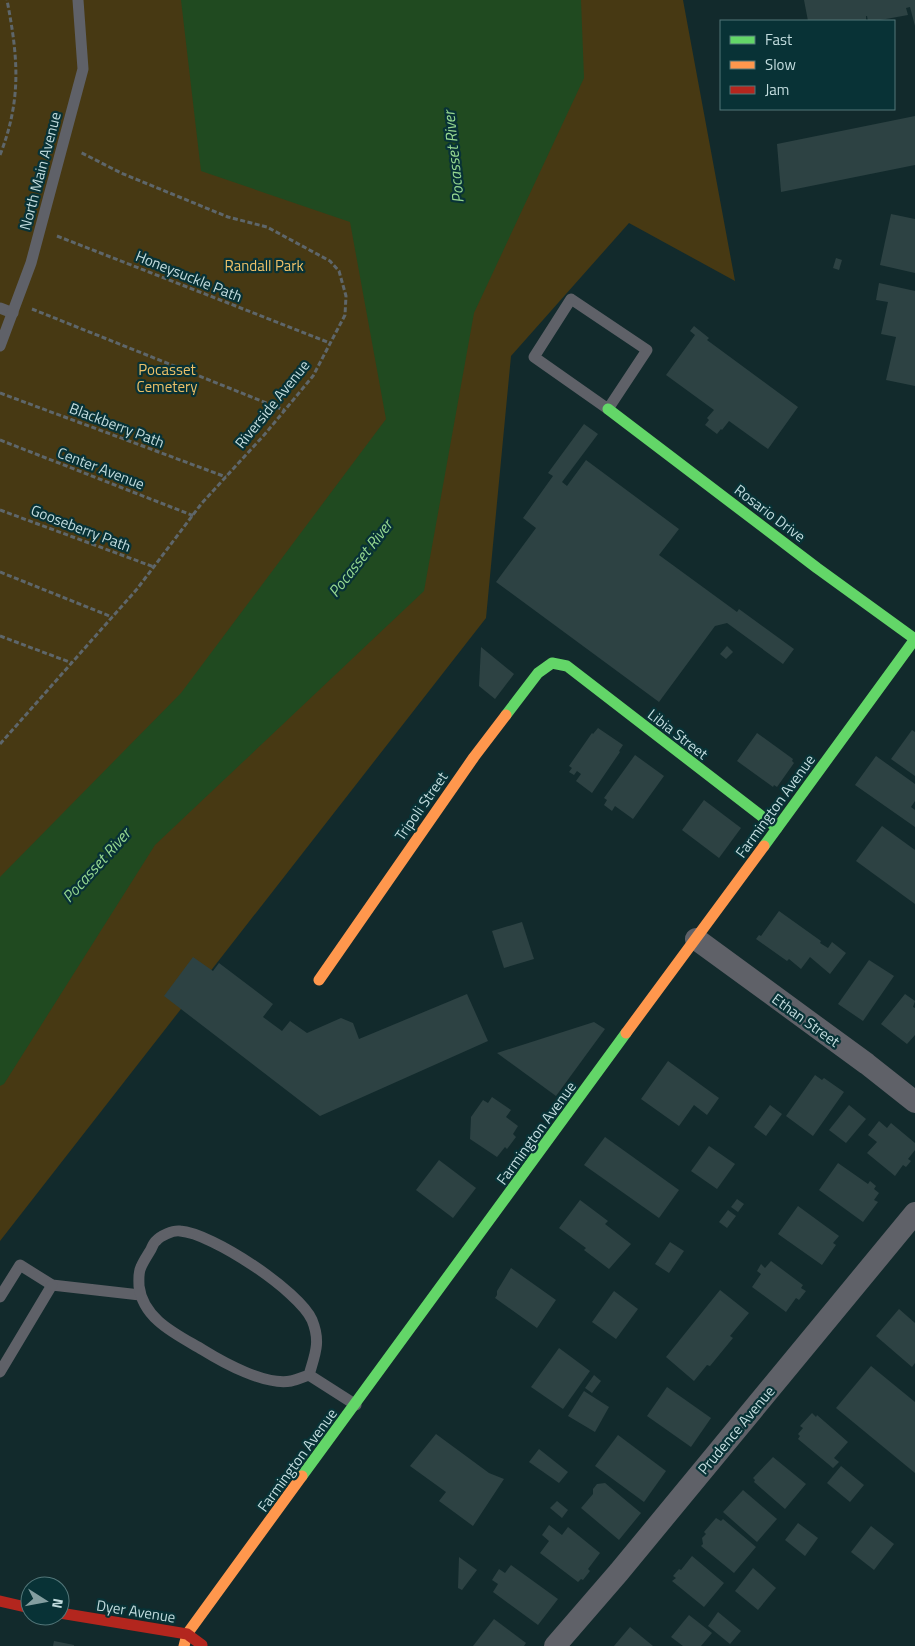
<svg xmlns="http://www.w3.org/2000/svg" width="915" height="1646" viewBox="0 0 915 1646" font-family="'Titillium Web',sans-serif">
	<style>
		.green { fill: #473913 }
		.water { fill: #204a20 }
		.building { fill: #2d4243 }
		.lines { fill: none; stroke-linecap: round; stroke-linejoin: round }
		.path { stroke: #5e666a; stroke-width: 3; stroke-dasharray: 5 2.5; stroke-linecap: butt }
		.lane { stroke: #5f6168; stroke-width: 11 }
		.street { stroke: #5f6168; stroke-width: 22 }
		.fast { stroke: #63d668; stroke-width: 11 }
		.slow { stroke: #ff974d; stroke-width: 11 }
		.jam { stroke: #b3261e; stroke-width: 11 }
		.labels { text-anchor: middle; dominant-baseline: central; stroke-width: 4.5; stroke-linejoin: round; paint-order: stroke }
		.street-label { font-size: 15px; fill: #c2dcde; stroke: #083236 }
		.park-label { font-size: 15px; fill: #ecc068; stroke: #083236 }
		.water-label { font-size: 16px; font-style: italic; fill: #95d790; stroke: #083236 }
	</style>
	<rect width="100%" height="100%" fill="#122a2c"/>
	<polygon class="green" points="0,0 683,0 735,281 629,223 511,356 486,618 0,1241"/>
	<polygon class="water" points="181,0 581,0 584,78 474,313 424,591 155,845 4,1084 0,1086 0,877 181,693 386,419 350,222 201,171"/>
	<g class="building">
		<polygon points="804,0 915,0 915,26 910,7 906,8 908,15 875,21 868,21 867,16 866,16 866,21 808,21"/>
		<polygon points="915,116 915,165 781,192 777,144"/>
		<polygon points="891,214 915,219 915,273 880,265"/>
		<polygon points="836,258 842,260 839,270 833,268"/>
		<polygon points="879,283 915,291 915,386 886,380 896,337 881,334 888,302 876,300"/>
		<polygon points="694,326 709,338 707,340 798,407 768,449 729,421 722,430 721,429 717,434 705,425 709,420 707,418 714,410 666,375 695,335 690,331"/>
		<polygon points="584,424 598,434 562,482 567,486 586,460 679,529 659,555 737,612 739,609 794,649 783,664 727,623 715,626 659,702 496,582 536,528 523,518 553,476 548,473"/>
		<polygon points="727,646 733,652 726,659 720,654"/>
		<polygon points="481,647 514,674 495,699 479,686"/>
		<polygon points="598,728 623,745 619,751 620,752 592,793 576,781 581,774 577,771 574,775 569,772 572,768 569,766 592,733 593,734"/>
		<polygon points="912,730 915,732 915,776 891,759"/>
		<polygon points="757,733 793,759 792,761 794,763 777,787 774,785 773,787 737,761"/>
		<polygon points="635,755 664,776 633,819 615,806 612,811 604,805 607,800 604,798"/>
		<polygon points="876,756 915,784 915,801 911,807 915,810 915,827 855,785"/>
		<polygon points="704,800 741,828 719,858 682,830"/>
		<polygon points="882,826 915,850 915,904 856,861"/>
		<polygon points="779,911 821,941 820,943 828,948 832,942 846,953 830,974 810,957 801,969 789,959 787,961 756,939 759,935 761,936"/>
		<polygon points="522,922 534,959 504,968 492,931"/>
		<polygon points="193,957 213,971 219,963 273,1004 263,1017 282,1031 290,1021 307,1033 341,1018 353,1023 359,1039 467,994 488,1041 320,1116 164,996"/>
		<polygon points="869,960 894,976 863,1021 838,1004"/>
		<polygon points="905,994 915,1001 913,1007 915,1008 915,1035 907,1044 881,1024"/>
		<polygon points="594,1022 605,1029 556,1096 497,1053"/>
		<polygon points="668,1061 719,1098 707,1115 694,1105 679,1126 641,1099"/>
		<polygon points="815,1075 822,1080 824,1078 844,1092 813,1136 786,1116"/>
		<polygon points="492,1097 511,1110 506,1117 518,1126 513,1134 516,1137 507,1149 505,1147 497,1157 470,1139 471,1117 483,1100 488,1103"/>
		<polygon points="770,1105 782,1114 766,1136 754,1127"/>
		<polygon points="849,1105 866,1119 846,1143 829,1130"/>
		<polygon points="879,1121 887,1128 891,1123 915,1143 915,1150 908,1159 911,1161 906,1167 903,1165 895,1176 867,1153 877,1142 868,1135"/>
		<polygon points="605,1137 679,1190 659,1218 584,1165"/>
		<polygon points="709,1146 735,1164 717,1189 691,1171"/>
		<polygon points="439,1160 476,1188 453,1218 416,1190"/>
		<polygon points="838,1163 868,1184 870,1181 876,1186 874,1189 879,1193 874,1200 878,1202 863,1222 819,1190"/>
		<polygon points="737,1199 744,1204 738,1212 731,1207"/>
		<polygon points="580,1200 608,1221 605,1224 631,1244 609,1269 584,1250 586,1248 559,1228"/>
		<polygon points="798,1206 839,1236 833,1243 836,1245 822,1265 778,1234"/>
		<polygon points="728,1210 736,1216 727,1228 719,1222"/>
		<polygon points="670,1242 684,1251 669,1273 655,1264"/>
		<polygon points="771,1261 803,1285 801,1288 806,1291 799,1300 796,1298 786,1312 752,1287 761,1274 757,1271 761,1264 765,1268"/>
		<polygon points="511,1268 556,1300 537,1328 495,1298 497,1295 497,1291"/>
		<polygon points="720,1290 749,1313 730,1336 733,1338 710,1366 707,1365 694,1381 666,1357"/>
		<polygon points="614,1291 638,1309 616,1339 592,1322"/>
		<polygon points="899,1309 915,1323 915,1363 912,1367 876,1336"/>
		<polygon points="559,1348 590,1371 563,1409 531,1387"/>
		<polygon points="871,1366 915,1402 915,1473 836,1408"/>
		<polygon points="594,1375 601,1381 592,1393 585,1388"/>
		<polygon points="667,1387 711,1418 691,1447 647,1416"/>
		<polygon points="584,1391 609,1407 595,1432 568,1416"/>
		<polygon points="812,1413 816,1417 817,1415 848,1442 834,1458 839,1462 833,1468 798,1439 800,1436 798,1434 803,1428 800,1426"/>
		<polygon points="436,1434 489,1473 504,1479 473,1526 439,1501 446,1492 410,1466"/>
		<polygon points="618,1435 666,1471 644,1502 595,1466"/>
		<polygon points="539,1449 568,1472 559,1483 529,1462"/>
		<polygon points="773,1457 806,1484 785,1509 754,1482 755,1480 753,1478"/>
		<polygon points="841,1466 864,1485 850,1502 827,1483"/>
		<polygon points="605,1483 641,1513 619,1540 581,1508 593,1494 593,1489 597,1484"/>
		<polygon points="743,1490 777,1519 757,1542 723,1512"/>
		<polygon points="557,1501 568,1510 562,1518 550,1508"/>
		<polygon points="716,1518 721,1521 723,1519 756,1547 734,1573 701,1546 703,1544 702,1538 706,1534 704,1532"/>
		<polygon points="798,1523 818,1538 805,1556 785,1540"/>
		<polygon points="549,1525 562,1535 568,1527 600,1553 588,1569 590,1571 583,1580 581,1579 578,1582 540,1553 549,1541 542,1535"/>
		<polygon points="871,1526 894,1544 874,1570 851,1552"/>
		<polygon points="692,1556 724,1583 704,1607 672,1581 676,1578 673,1576 679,1569 681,1570"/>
		<polygon points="459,1557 477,1570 462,1590 458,1588"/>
		<polygon points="511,1565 558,1599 538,1625 493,1592 498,1584 492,1580 499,1569 505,1573"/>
		<polygon points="753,1568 776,1588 758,1610 735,1591"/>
		<polygon points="718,1612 741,1631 730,1644 708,1626"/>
		<polygon points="689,1615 712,1633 701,1646 683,1646 671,1637"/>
		<polygon points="494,1619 526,1643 524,1646 473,1646"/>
		<polygon points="630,1627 653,1646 614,1646"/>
		<polygon points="54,1641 74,1645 74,1646 53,1646"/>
	</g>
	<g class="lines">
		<g class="path">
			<path d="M0 155C22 99 18 57 7 0"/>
			<polyline points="57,236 330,343"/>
			<polyline points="32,309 284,410"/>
			<polyline points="0,393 226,477"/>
			<polyline points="0,440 194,516"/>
			<polyline points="0,510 154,567"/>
			<polyline points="0,572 112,617"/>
			<polyline points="0,636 72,663"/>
			<polyline points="0,744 137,589 202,503 265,434 313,376 345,315 346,296 339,271 330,261 267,227 228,217 121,173 80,152"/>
		</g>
		<g class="lane">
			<polygon points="571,299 647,350 608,409 534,357"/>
			<polyline points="0,308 13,313"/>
			<polyline points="0,346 31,263 83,69 78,0"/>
			<polyline points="0,1297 20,1265 52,1285 140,1295"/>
			<polyline points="0,1372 52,1285"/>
			<path d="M309 1375C315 1354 321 1342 312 1320 299 1291 212 1233 180 1231 173 1230 160 1236 156 1241 153 1243 152 1248 150 1251 147 1256 143 1262 141 1267 138 1273 139 1280 139 1286 143 1320 178 1335 203 1350 224 1363 266 1386 291 1381 297 1380 303 1377 309 1375L356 1405"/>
		</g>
		<g class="street">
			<polyline points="696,939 867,1064 915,1102"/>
			<polyline points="555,1646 619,1572 915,1213"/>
		</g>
		<g class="fast">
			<polyline points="608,409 817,568 915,639 764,846"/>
			<polyline points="506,715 538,673 552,663 567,666 777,828"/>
			<polyline points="302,1476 626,1033"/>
		</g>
		<g class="slow">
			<polyline points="319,980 474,757 506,715"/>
			<polyline points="626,1033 764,846"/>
			<polyline points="184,1646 187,1634 302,1476"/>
		</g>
		<g class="jam">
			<polyline points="0,1601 30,1608"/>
			<polyline points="60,1613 187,1634 202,1645"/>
		</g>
	</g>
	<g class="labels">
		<g class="street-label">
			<text transform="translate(40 171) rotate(-75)">North Main Avenue</text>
			<text transform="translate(189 276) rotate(22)">Honeysuckle Path</text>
			<text transform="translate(272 404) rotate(-51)">Riverside Avenue</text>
			<text transform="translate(117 425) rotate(21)">Blackberry Path</text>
			<text transform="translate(101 468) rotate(21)">Center Avenue</text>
			<text transform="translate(770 513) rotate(37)">Rosario Drive</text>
			<text transform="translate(81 528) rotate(21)">Gooseberry Path</text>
			<text transform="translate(678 734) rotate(38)">Libia Street</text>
			<text transform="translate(421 806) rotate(-55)">Tripoli Street</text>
			<text transform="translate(775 806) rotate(-54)">Farmington Avenue</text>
			<text transform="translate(806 1020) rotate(36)">Ethan Street</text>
			<text transform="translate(536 1133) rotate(-54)">Farmington Avenue</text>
			<text transform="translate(736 1430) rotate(-50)">Prudence Avenue</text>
			<text transform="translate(297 1460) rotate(-54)">Farmington Avenue</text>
			<text transform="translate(136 1611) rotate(9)">Dyer Avenue</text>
		</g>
		<g class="park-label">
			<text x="264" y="265">Randall Park</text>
			<text x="167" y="369">Pocasset<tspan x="167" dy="17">Cemetery</tspan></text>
		</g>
		<g class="water-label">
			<text transform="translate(453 157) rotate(-96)">Pocasset River</text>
			<text transform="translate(360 558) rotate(-52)">Pocasset River</text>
			<text transform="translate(96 865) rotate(-48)">Pocasset River</text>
		</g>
	</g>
	<rect x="720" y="20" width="175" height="90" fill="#083236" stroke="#527679"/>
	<rect x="730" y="36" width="25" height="8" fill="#63d668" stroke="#527679"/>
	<text x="765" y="45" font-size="15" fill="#c2dcde">Fast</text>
	<rect x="730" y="61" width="25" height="8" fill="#ff974d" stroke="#527679"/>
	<text x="765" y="70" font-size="15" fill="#c2dcde">Slow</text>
	<rect x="730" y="86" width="25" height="8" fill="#b3261e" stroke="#527679"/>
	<text x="765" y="95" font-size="15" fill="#c2dcde">Jam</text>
	<g transform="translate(45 1601) rotate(101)"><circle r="24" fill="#083236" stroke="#527679"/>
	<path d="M0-4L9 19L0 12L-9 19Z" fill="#849ea0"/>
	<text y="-8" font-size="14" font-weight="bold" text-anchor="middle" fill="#c2dcde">N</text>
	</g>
</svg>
